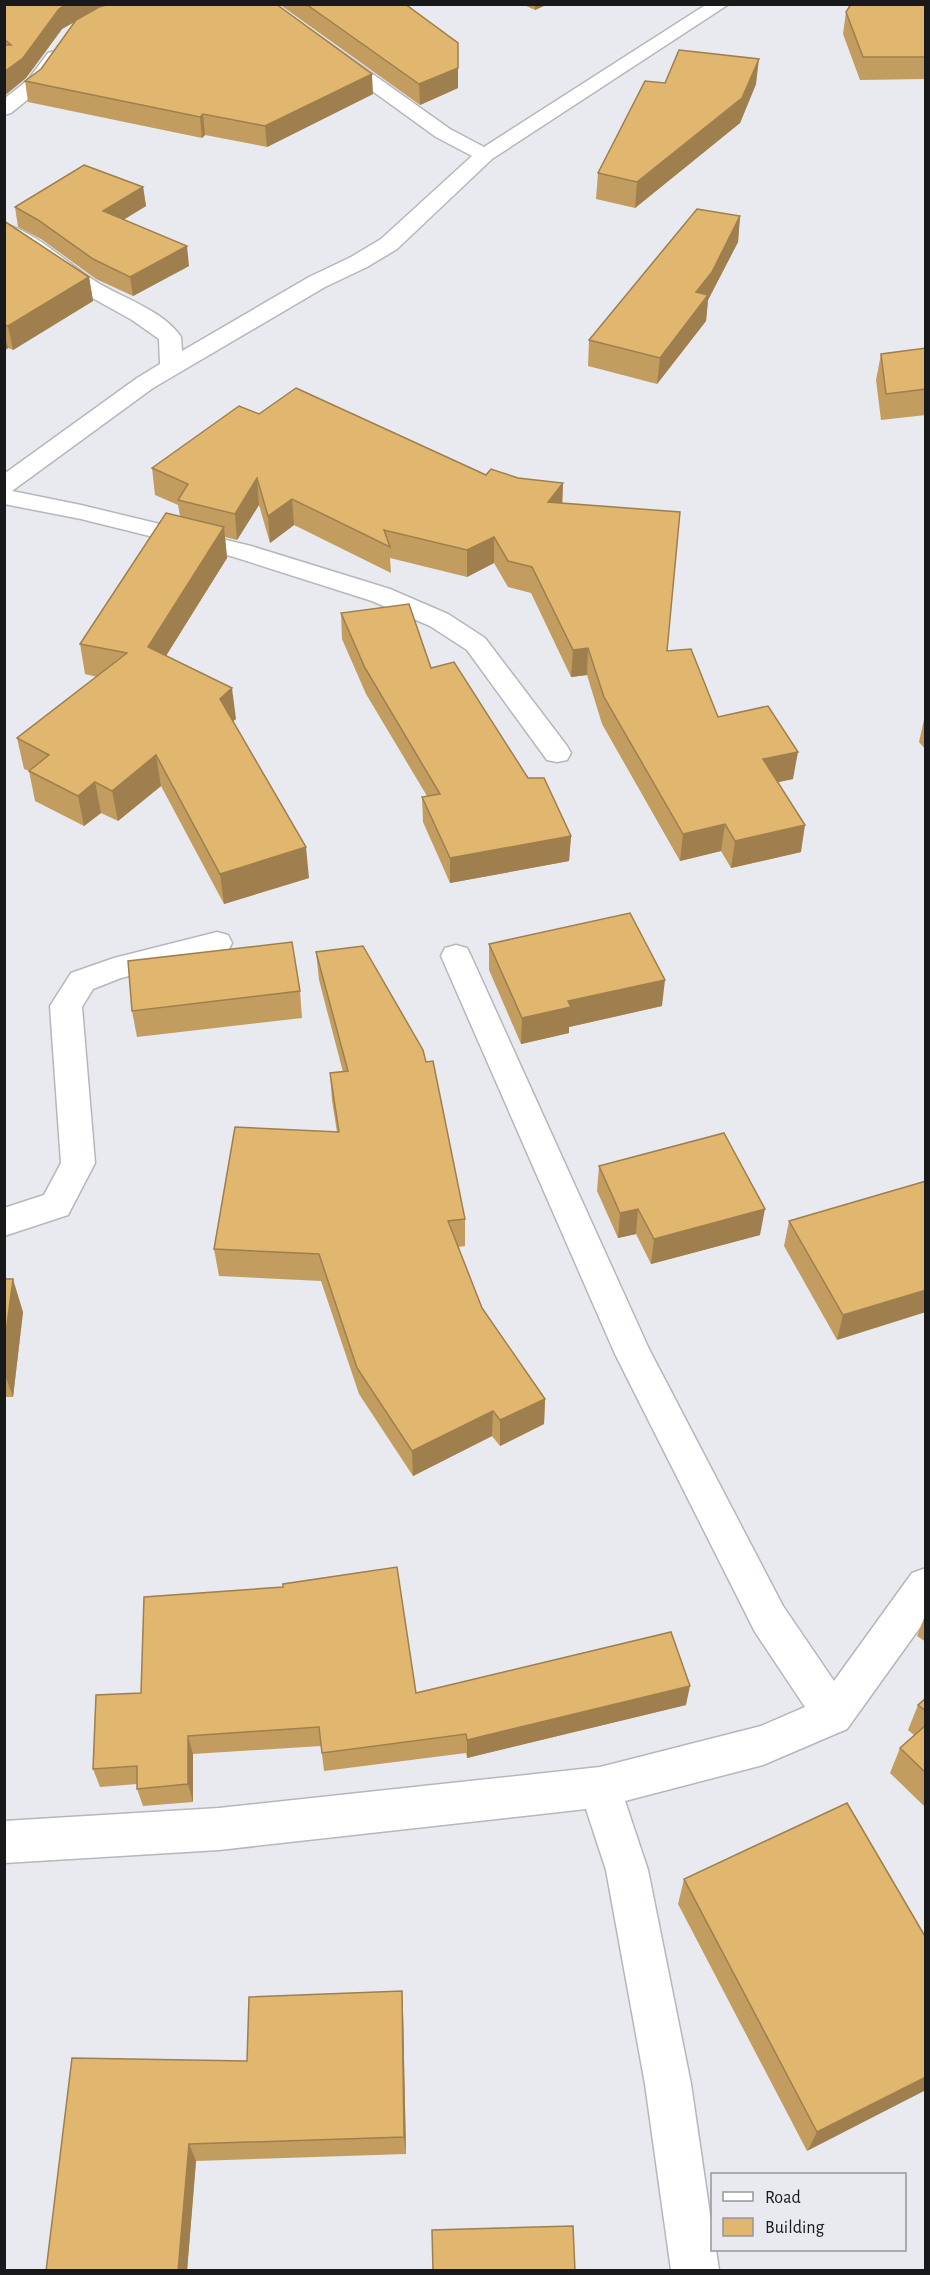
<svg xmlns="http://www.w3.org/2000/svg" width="930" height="2275" viewBox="0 0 930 2275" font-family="'Alegreya Sans',sans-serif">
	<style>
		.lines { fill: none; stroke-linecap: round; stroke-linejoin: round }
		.street-casing { stroke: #b5b7bd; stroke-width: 3 }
		.street { fill: #fff; fill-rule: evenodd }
		.wall { fill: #c29d5f }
		.shaded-wall { fill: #9e7f4d }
		.building { fill: #e1b66e; stroke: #9e7f4d; stroke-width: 1.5 }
	</style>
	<rect width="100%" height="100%" fill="#e9eaf0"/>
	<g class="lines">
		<g class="street-casing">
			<g id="street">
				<path d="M252 4H274L450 129 484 147 707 4H729L492 159 397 249 367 267 325 287 153 388 12 491 81 505 251 546 390 589 448 614 485 638 567 746 571 753 567 760 557 762 547 760 467 650 430 626 372 601 234 557 81 519 4 504V474L137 378 160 364 159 339 132 320 78 290 4 239V224C36 232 68 264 95 281 122 298 163 310 181 337L182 351 309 277 351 257 381 239 472 156 436 137Z"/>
				<polygon points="55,51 62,53 64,57 42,88 11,113 4,115 4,99 28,80 48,53"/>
				<polygon points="217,932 228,935 232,943 228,951 121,978 93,989 82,1007 95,1163 68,1215 4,1236 4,1208 44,1195 61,1163 50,1006 71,973 114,958"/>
				<polygon points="456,945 467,948 471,956 649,1349 783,1606 834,1681 912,1573 926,1568 926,1619 847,1729 763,1765 625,1801 648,1870 691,2084 712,2228 712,2250 716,2250 719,2270 671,2270 645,2084 606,1870 586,1809 219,1850 4,1863 4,1821 219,1808 600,1767 761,1726 805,1707 755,1632 615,1354 441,956 445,948"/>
			</g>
		</g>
		<use href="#street" class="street"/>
	</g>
	<g class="wall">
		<polygon points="4,4 373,94 267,147 205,135 202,138 28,102 25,81 41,69 74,22 62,29 26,78 4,96"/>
		<polygon points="279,4 405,4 458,43 458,88 420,105"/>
		<polygon points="522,4 548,4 535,10"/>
		<polygon points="926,4 926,79 860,80 843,34 846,12"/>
		<polygon points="665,83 756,84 740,123 635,208 596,199 598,173"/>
		<polygon points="143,187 146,206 123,220 189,266 133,296 96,279 41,239 18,227 15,207"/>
		<polygon points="740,216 738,242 708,300 706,321 657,384 588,366 589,340"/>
		<polygon points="4,221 89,277 93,301 13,350 8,348 4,351"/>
		<polygon points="926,348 926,415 881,420 876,380 881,354"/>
		<polygon points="259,414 486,475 518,478 563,483 562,503 667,651 718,717 793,779 778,782 801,852 731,868 721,851 680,861 602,724 587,675 571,677 531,593 508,587 494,563 467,577 390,558 391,573 294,525 270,543 259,505 237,540 225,537 227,558 166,656 236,719 233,721 309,878 224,904 161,786 118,821 101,813 84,826 35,801 29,771 24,769 17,738 97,677 85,674 80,644 180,516 178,505 155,495 152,468"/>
		<polygon points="341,613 431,668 528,778 571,836 569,861 450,883 423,822 422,797 427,796 366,694 342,639"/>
		<polygon points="925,715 926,715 926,750 919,742"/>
		<polygon points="489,944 662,1006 569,1027 569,1033 521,1044 489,970"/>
		<polygon points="316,952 465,1219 465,1246 458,1247 482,1308 545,1399 544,1424 500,1446 492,1436 413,1476 359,1394 321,1281 219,1276 214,1249 337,1132 332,1101 330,1073 343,1072 319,980"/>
		<polygon points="300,991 302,1018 137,1037 132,1011"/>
		<polygon points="599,1166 760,1235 651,1264 636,1234 618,1238 597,1191"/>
		<polygon points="926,1181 837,1340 784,1246 789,1221"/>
		<polygon points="4,1279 23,1312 13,1397 4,1397"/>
		<polygon points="926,1613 926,1642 917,1636"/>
		<polygon points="416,1693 686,1705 467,1758 466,1753 324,1771 321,1746 193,1754 193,1802 143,1806 137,1789 137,1784 100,1787 93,1769 96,1695"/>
		<polygon points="926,1698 926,1808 890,1773 900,1748 914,1735 908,1730 918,1705"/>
		<polygon points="684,1879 926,1938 807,2151 678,1904"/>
		<polygon points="402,1991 403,2011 406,2154 196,2161 187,2271 46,2271 247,2061"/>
	</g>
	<g class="shaded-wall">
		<polygon points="67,4 123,4 87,15 62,29 26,78 4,96 4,72 59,9"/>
		<polygon points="535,4 548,4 535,10"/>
		<polygon points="759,59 756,84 740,123 635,208 637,182"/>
		<polygon points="458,68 458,88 420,105 419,84"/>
		<polygon points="372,74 373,94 267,147 265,126"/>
		<polygon points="203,114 205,135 202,138 200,117"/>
		<polygon points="143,187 146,206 105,231 103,211"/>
		<polygon points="740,216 738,242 708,300 706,321 657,384 660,358"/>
		<polygon points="187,246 189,266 133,296 130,277"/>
		<polygon points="89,277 93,301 13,350 8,326"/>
		<polygon points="4,332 8,348 4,351"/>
		<polygon points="257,478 259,505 237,540 235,514"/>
		<polygon points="563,483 562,510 548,502"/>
		<polygon points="292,499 294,525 270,543 268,516"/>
		<polygon points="224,527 227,558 152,678 148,647"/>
		<polygon points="494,537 494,563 467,577 467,550"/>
		<polygon points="588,648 587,675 571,677 573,650"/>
		<polygon points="232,688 236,719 223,729 220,699"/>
		<polygon points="798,752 793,779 759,786 763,759"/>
		<polygon points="156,755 161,786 118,821 112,791"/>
		<polygon points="95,782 101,813 84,826 78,796"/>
		<polygon points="725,824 721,851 680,861 683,834"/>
		<polygon points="805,825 801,852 731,868 735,841"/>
		<polygon points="571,836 569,861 450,883 450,858"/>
		<polygon points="306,847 309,878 224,904 220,874"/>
		<polygon points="665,980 662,1006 569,1027 569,1033 521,1044 522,1018 568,1001"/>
		<polygon points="638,1209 636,1234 618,1238 620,1213"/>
		<polygon points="765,1209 760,1235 651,1264 654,1239"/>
		<polygon points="13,1279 23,1312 13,1397 4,1372 4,1347"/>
		<polygon points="926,1290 926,1312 837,1340 843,1315"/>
		<polygon points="545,1399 544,1424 500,1446 500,1420"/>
		<polygon points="493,1411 492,1436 413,1476 412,1451"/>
		<polygon points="690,1686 686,1705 467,1758 467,1740"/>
		<polygon points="188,1736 193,1754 193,1802 188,1784"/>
		<polygon points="402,1991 403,2011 406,2154 404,2137"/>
		<polygon points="926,2077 926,2090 807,2151 817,2132"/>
		<polygon points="189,2144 196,2161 187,2271 178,2271"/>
	</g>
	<g class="building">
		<polygon points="4,4 67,4 59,9 23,58 4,72 4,45 11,45 4,39"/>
		<polygon points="110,4 276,4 372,74 265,126 203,114 200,117 25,81 41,69 76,20 99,7"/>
		<polygon points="306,4 405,4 458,43 458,68 419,84"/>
		<polygon points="851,4 926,4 926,57 863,57 846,12"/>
		<polygon points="679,50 759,59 742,98 637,182 598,173 645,81 665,83"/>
		<polygon points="84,165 143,187 103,211 187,246 130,277 93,259 38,220 15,207"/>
		<polygon points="697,209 740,216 712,272 696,292 708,295 660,358 589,340"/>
		<polygon points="4,221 89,277 8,326 4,325"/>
		<polygon points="926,348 926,389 886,394 881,354"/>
		<polygon points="296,388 486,475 491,469 518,478 563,483 548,502 680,512 667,651 691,649 718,717 768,706 798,752 763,759 805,825 735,841 725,824 683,834 604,697 588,648 573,650 532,567 508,561 494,537 467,550 384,530 390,547 292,499 268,516 257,478 235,514 178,500 188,484 152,468 239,406 259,414"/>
		<polygon points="166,513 224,527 148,647 232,688 220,699 306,847 220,874 156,755 112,791 95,782 78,796 29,771 49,755 17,738 127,653 80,644"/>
		<polygon points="409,604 431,668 454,662 528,778 544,778 571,836 450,858 422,797 440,794 365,668 341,613"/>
		<polygon points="630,913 665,980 568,1001 571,1007 522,1018 489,944"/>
		<polygon points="292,942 300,991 132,1011 128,961"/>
		<polygon points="363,946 423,1050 426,1062 433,1061 465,1219 448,1221 482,1308 545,1399 500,1420 493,1411 412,1451 357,1368 319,1254 214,1249 235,1127 339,1132 330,1073 348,1071 316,952"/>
		<polygon points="724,1133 765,1209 654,1239 638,1209 620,1213 599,1166"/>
		<polygon points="926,1181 926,1290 843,1315 789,1221"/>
		<polygon points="4,1279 13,1279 4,1347"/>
		<polygon points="397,1567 416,1693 671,1632 690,1686 467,1740 466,1734 322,1753 319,1727 188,1736 188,1784 137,1789 137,1766 93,1769 96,1695 141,1693 144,1597 283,1587 283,1584"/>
		<polygon points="926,1698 926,1711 918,1705"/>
		<polygon points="926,1725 926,1773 900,1748"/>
		<polygon points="847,1803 926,1938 926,2077 817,2132 684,1879"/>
		<polygon points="402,1991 404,2137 189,2144 178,2271 46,2271 72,2058 247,2061 249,1997"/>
		<polygon points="573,2226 575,2271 433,2271 432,2230"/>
	</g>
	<rect width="930" height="2275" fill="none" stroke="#18191b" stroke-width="12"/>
	<rect x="711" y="2173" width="195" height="78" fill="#e9eaf0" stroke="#95969b" stroke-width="1.5"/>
	<rect x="723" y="2192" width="30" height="9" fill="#ffffff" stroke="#95969b" stroke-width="1.5"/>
	<text x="765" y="2203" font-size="18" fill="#18191b">Road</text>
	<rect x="723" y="2218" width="30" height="18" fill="#e1b66e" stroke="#95969b" stroke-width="1.5"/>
	<text x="765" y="2233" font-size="18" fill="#18191b">Building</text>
</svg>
